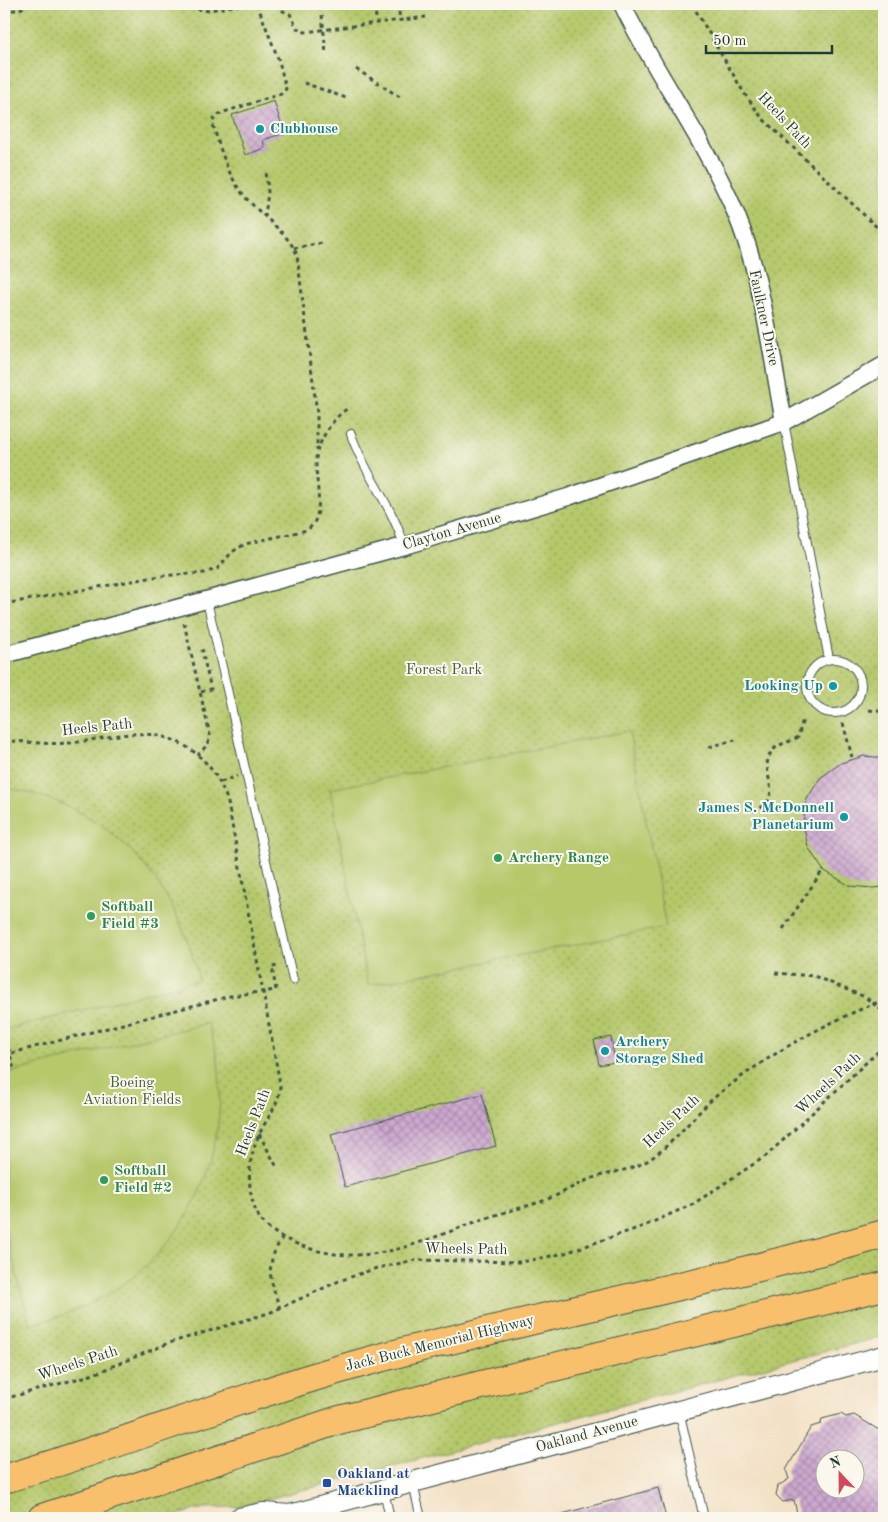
<svg xmlns="http://www.w3.org/2000/svg" width="888" height="1522" viewBox="0 0 888 1522" font-family="'Old Standard TT',serif">
	<style>
		.park { fill: url(#park-dots); stroke: #6a8250 }
		.pitch { fill: #b5c86b; stroke: #6a8250 }
		.building { fill: url(#building-cross-hatch); fill-rule: evenodd }
		.lines { fill: none; stroke-linecap: round; stroke-linejoin: round }
		.service-casing { stroke: #3f564a; stroke-width: 10 }
		.minor-casing { stroke: #3f564a; stroke-width: 19 }
		.tertiary-casing { stroke: #3f564a; stroke-width: 22 }
		.motorway-casing { stroke: #3f564a; stroke-width: 30 }
		.path { stroke: #3f564a; stroke-width: 3; stroke-dasharray: 4 4; stroke-linecap: butt }
		.service { stroke: #fff; stroke-width: 8 }
		.minor { stroke: #fff; stroke-width: 16 }
		.tertiary { stroke: #fff; stroke-width: 20 }
		.motorway { stroke: #f8bf6c; stroke-width: 28 }
		.culture-dot { fill: #0f9aa8; stroke: #fbf7ec; stroke-width: 2 }
		.leisure-dot { fill: #2e9e5b; stroke: #fbf7ec; stroke-width: 2 }
		.transit-dot { fill: #1a4fb4; stroke: #fbf7ec; stroke-width: 2 }
		.labels { text-anchor: middle; dominant-baseline: central; stroke-width: 4; stroke-linejoin: round; paint-order: stroke }
		.street-label { font-size: 15px; fill: #1f3d34; stroke: #fbf7ec }
		.culture-label { font-size: 15px; font-weight: bold; fill: #0d838f; stroke: #fbf7ec; text-anchor: start }
		.park-label { font-size: 15px; fill: #446042; stroke: #fbf7ec }
		.leisure-label { font-size: 15px; font-weight: bold; fill: #27864d; stroke: #fbf7ec; text-anchor: start }
		.transit-label { font-size: 15px; font-weight: bold; fill: #164399; stroke: #fbf7ec; text-anchor: start }
	</style>
	<defs>
		<pattern id="park-dots" width="8" height="8" patternUnits="userSpaceOnUse" patternTransform="scale(1.25)"><rect width="8" height="8" fill="#b5c86b"/><path d="M2 2h.1M6 6h.1" fill="none" stroke="#93a459" stroke-width="1.8" stroke-linecap="round"/></pattern>
		<pattern id="building-cross-hatch" width="8" height="8" patternUnits="userSpaceOnUse" patternTransform="scale(1.25)"><rect width="8" height="8" fill="#cda8d0"/><path d="M0 0l8 8M0 8l8-8" fill="none" stroke="#a68aaa"/></pattern>
	</defs>
	<rect width="100%" height="100%" fill="#fbf7ec"/>
	<filter id="ink" filterUnits="userSpaceOnUse"><feTurbulence type="fractalNoise" baseFrequency=".02" numOctaves="2"/><feDisplacementMap in="SourceGraphic" scale="10" xChannelSelector="R" yChannelSelector="G"/><feConvolveMatrix kernelMatrix="1 2 1 2 8 2 1 2 1" color-interpolation-filters="sRGB"/></filter>
	<filter id="wash" filterUnits="userSpaceOnUse"><feTurbulence type="fractalNoise" baseFrequency=".0096" numOctaves="4" result="noise"/><feDisplacementMap in="SourceGraphic" scale="20" xChannelSelector="R" yChannelSelector="G"/><feGaussianBlur stdDeviation="1.12" result="paint"/><feColorMatrix in="noise" values="0 0 0 0 0 0 0 0 0 0 0 0 0 0 0 0 0 1.4 0 .05"/><feComposite in="paint" operator="in"/></filter>
	<g filter="url(#wash)">
		<rect width="100%" height="100%" fill="#f3e1c6"/>
		<polygon class="park" points="4,4 884,4 884,1336 238,1507 204,1508 166,1518 4,1518"/>
		<g class="pitch">
			<polygon points="629,731 666,927 368,985 330,789"/>
			<path d="M4 788C110 803 176 880 199 980L4 1030Z"/>
			<path d="M208 1023C212 1039 218 1055 219 1071 229 1195 152 1299 30 1324L4 1226V1074Z"/>
		</g>
		<g id="blocks">
			<g class="building">
				<polygon points="274,101 284,133 263,140 265,148 245,155 232,115"/>
				<polygon points="864,756 884,758 884,887 872,888 850,886 823,870 808,847 803,823 807,799 820,778 841,763"/>
				<polygon points="611,1037 615,1062 599,1065 594,1040"/>
				<polygon points="482,1094 496,1146 345,1187 331,1134"/>
				<path d="M841 1414 846 1417 854 1415 884 1433V1518H806L797 1513 794 1500 783 1502 776 1495 778 1486 789 1479 786 1470 811 1427 821 1424 822 1419ZM826 1460H856V1490H826Z"/>
				<polygon points="658,1488 666,1518 562,1518 562,1514"/>
			</g>
		</g>
	</g>
	<g filter="url(#ink)">
		<use href="#blocks" fill-opacity="0" stroke="#3f564a" stroke-width="1"/>
		<g class="lines">
			<g class="service-casing">
				<g id="service">
					<polyline points="784,422 829,659"/>
					<path d="M351 434C364 474 393 506 404 546"/>
					<polyline points="207,601 293,980"/>
					<circle cx="834" cy="686" r="27"/>
					<polyline points="679,1411 704,1518"/>
					<polyline points="413,1484 421,1518"/>
					<polyline points="384,1491 390,1518"/>
				</g>
			</g>
			<g class="minor-casing">
				<g id="minor">
					<path d="M622 4C654 71 699 132 730 200 762 269 770 348 784 422"/>
					<polyline points="4,655 404,546 568,497 784,422 884,365"/>
				</g>
			</g>
			<g class="tertiary-casing">
				<polyline id="tertiary" points="239,1518 263,1513 290,1515 884,1356"/>
			</g>
			<g class="motorway-casing">
				<g id="motorway">
					<path d="M4 1479C129 1442 250 1393 376 1359 544 1314 716 1282 884 1234"/>
					<polyline points="42,1518 339,1420 884,1286"/>
				</g>
			</g>
			<g class="path">
				<polyline points="182,4 204,11 245,4"/>
				<path d="M257 4 279 61 286 89 281 94 221 113 214 118 213 125C221 151 228 177 246 198 260 214 290 235 297 255L317 413V450"/>
				<polyline points="277,4 281,10 290,14 297,28 305,32 426,17"/>
				<polyline points="398,4 400,20"/>
				<polyline points="692,4 744,93 762,118 884,234"/>
				<polyline points="374,6 377,23"/>
				<polyline points="4,10 18,10 30,4"/>
				<polyline points="322,15 326,53"/>
				<polyline points="356,69 403,99"/>
				<polyline points="304,83 346,98"/>
				<polyline points="265,217 268,192 266,171"/>
				<polyline points="294,248 322,243"/>
				<path d="M4 604 160 576 204 573 217 569 232 552 245 544 307 530C330 515 310 471 318 449 323 435 334 417 347 409"/>
				<polyline points="184,623 210,735 208,744 198,755"/>
				<polyline points="201,692 211,689 202,651 204,650"/>
				<polyline points="869,710 884,712"/>
				<polyline points="843,723 852,757"/>
				<path d="M4 741C25 741 47 745 69 743 94 741 120 732 145 734 186 736 217 765 228 803L280 1084C280 1102 271 1112 263 1127 249 1152 245 1181 255 1209 261 1225 276 1235 292 1242 359 1271 411 1246 475 1222 496 1214 518 1209 540 1202 558 1196 573 1186 590 1179 609 1172 630 1171 647 1161 673 1145 692 1117 715 1097 764 1057 825 1022 884 1000"/>
				<polyline points="709,747 735,740"/>
				<polyline points="221,782 237,776"/>
				<path d="M753 811C786 800 761 776 769 756 776 742 788 744 798 737L803 719"/>
				<polyline points="783,929 823,870"/>
				<polyline points="775,973 814,976 865,997 884,1012"/>
				<polyline points="4,1033 14,1069 4,1071"/>
				<polyline points="4,1055 230,996 276,990 272,967 279,966"/>
				<polyline points="259,1134 278,1169"/>
				<path d="M280 1309C270 1278 264 1267 282 1238"/>
				<polyline points="4,1399 91,1375 169,1343 269,1313 339,1281 377,1268 416,1260 522,1262 565,1253 644,1226 693,1204 766,1156 884,1046"/>
			</g>
			<use href="#service" class="service"/>
			<use href="#minor" class="minor"/>
			<use href="#tertiary" class="tertiary"/>
			<use href="#motorway" class="motorway"/>
		</g>
	</g>
	<g class="culture-dot">
		<circle cx="260" cy="129" r="5"/>
		<circle cx="833" cy="686" r="5"/>
		<circle cx="844" cy="817" r="5"/>
		<circle cx="605" cy="1051" r="5"/>
	</g>
	<g class="leisure-dot">
		<circle cx="498" cy="858" r="5"/>
		<circle cx="91" cy="916" r="5"/>
		<circle cx="104" cy="1180" r="5"/>
	</g>
	<rect class="transit-dot" x="322" y="1478" width="10" height="10" rx="2.5"/>
	<g class="labels">
		<g class="street-label">
			<text transform="translate(784 121) rotate(47)">Heels Path</text>
			<text transform="translate(763 318) rotate(78)">Faulkner Drive</text>
			<text transform="translate(452 532) rotate(-16)">Clayton Avenue</text>
			<text transform="translate(97 728) rotate(-6)">Heels Path</text>
			<text transform="translate(829 1084) rotate(-43)">Wheels Path</text>
			<text transform="translate(672 1122) rotate(-43)">Heels Path</text>
			<text transform="translate(254 1123) rotate(-69)">Heels Path</text>
			<text transform="translate(466 1250) rotate(1)">Wheels Path</text>
			<text transform="translate(440 1344) rotate(-14)">Jack Buck Memorial Highway</text>
			<text transform="translate(78 1364) rotate(-18)">Wheels Path</text>
			<text transform="translate(587 1435) rotate(-15)">Oakland Avenue</text>
		</g>
		<g class="culture-label">
			<text x="270" y="129">Clubhouse</text>
			<text x="823" y="686" text-anchor="end">Looking Up</text>
			<text x="834" y="808" text-anchor="end">James S. McDonnell<tspan x="834" dy="17">Planetarium</tspan></text>
			<text x="615" y="1042">Archery<tspan x="615" dy="17">Storage Shed</tspan></text>
		</g>
		<g class="park-label">
			<text x="444" y="670">Forest Park</text>
			<text x="132" y="1083">Boeing<tspan x="132" dy="17">Aviation Fields</tspan></text>
		</g>
		<g class="leisure-label">
			<text x="508" y="858">Archery Range</text>
			<text x="101" y="907">Softball<tspan x="101" dy="17">Field #3</tspan></text>
			<text x="114" y="1171">Softball<tspan x="114" dy="17">Field #2</tspan></text>
		</g>
		<g class="transit-label">
			<text x="337" y="1474">Oakland at<tspan x="337" dy="17">Macklind</tspan></text>
		</g>
	</g>
	<rect width="888" height="1522" fill="none" stroke="#fbf7ec" stroke-width="20"/>
	<g transform="translate(840 1474) rotate(338)"><circle r="24" fill="#fbf7ec" stroke="#a3ada2"/>
	<path d="M0-4L9 19L0 12L-9 19Z" fill="#d1495b"/>
	<text y="-8" font-size="14" font-weight="bold" text-anchor="middle" fill="#1f3d34">N</text>
	</g>
	<path d="M706 45v8h126v-8" fill="none" stroke="#1f3d34" stroke-width="2.5"/>
	<text x="713" y="45" font-size="15" fill="#1f3d34" stroke="#fbf7ec" stroke-width="4" paint-order="stroke">50 m</text>
</svg>
